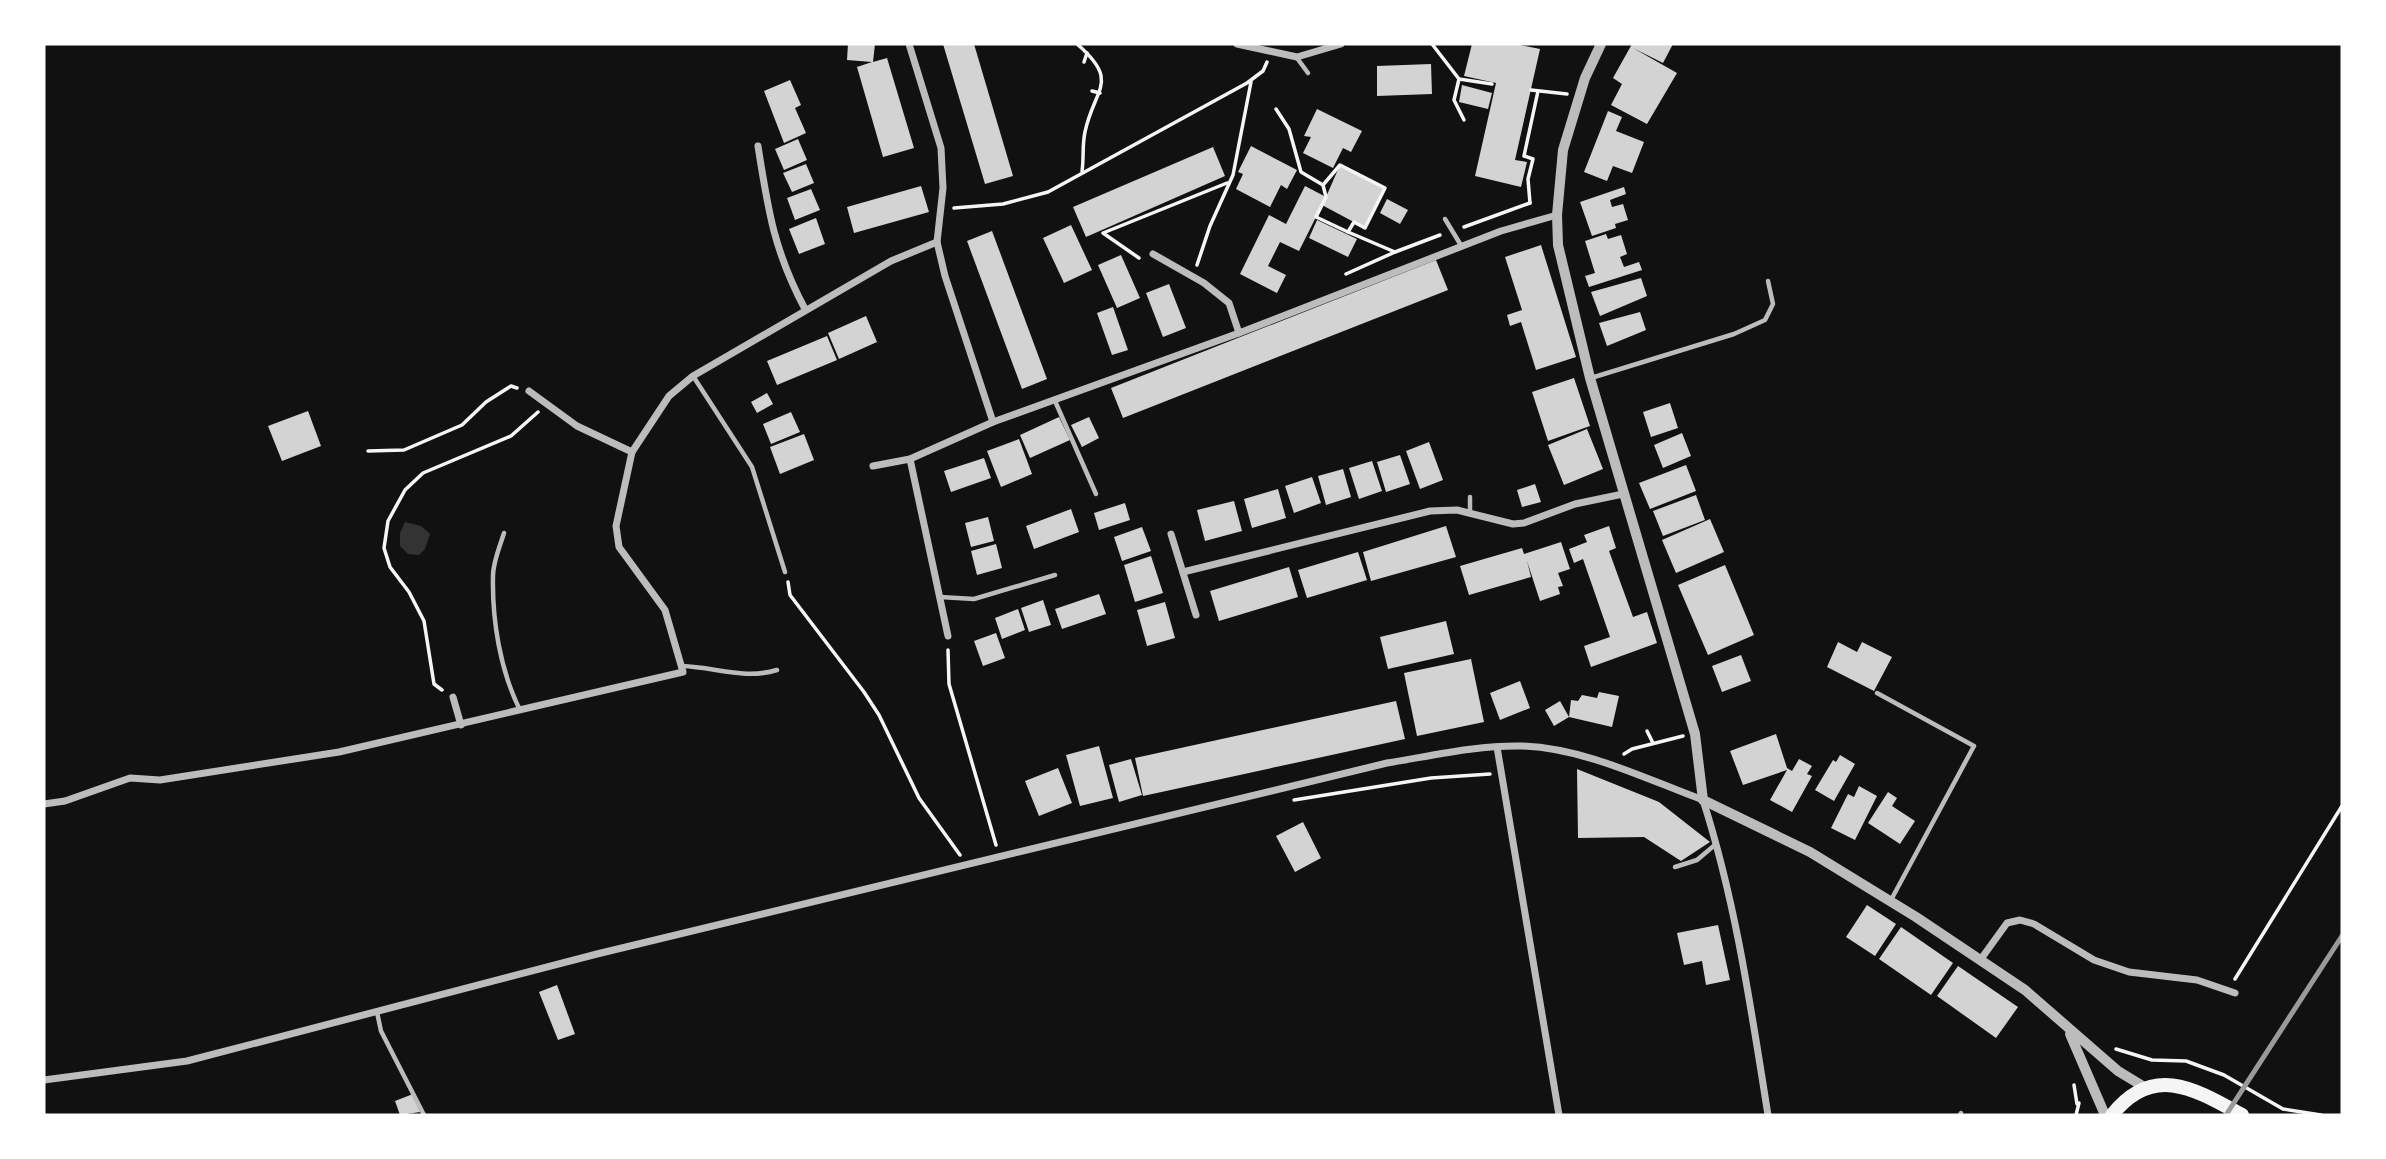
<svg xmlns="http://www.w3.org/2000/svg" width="2386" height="1159" viewBox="0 0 2386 1159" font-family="Spectral,serif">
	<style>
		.water { fill: #333 }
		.building { fill: #d3d3d3 }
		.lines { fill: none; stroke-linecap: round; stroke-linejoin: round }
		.path { stroke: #f5f5f5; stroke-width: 3.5 }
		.service { stroke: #bcbcbc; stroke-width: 4.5 }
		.minor { stroke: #bcbcbc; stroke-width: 7 }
		.tertiary { stroke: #bcbcbc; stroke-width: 10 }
		.trunk { stroke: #f5f5f5; stroke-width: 14 }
		.rail { stroke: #9a9a9a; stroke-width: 5 }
	</style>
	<rect width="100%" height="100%" fill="#111"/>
	<polygon class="water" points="405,522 421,526 430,534 425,549 419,555 408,554 400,546 400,533"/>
	<g class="building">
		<polygon points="848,44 875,44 873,62 887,58 914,148 883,157 857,67 872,62 847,60"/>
		<polygon points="943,44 974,44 1013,176 985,184"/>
		<polygon points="1472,44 1515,44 1540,49 1515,160 1527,162 1521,187 1475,176 1496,83 1464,76"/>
		<polygon points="1632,44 1673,44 1663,63 1633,48 1677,73 1647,124 1611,105 1622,84 1613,78"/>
		<polygon points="1431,64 1432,94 1377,96 1377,66"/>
		<polygon points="790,80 801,105 795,108 806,133 784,143 764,91"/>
		<polygon points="1462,85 1492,93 1488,109 1459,102"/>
		<polygon points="1317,109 1362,131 1351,152 1343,148 1333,168 1303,153 1311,137 1304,136"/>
		<polygon points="1608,111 1622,117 1616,131 1644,142 1632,173 1613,166 1607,181 1584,172"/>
		<polygon points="798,139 807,160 784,170 775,149"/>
		<polygon points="1251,146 1297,170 1287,189 1281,185 1270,207 1236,189 1243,174 1238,172"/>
		<polygon points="1213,147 1225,176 1086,237 1073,207"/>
		<polygon points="806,164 814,183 792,192 783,173"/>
		<polygon points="1340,165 1385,188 1365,228 1322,205 1299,251 1280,242 1268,266 1286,275 1277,293 1240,274 1269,215 1286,224 1305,186 1326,197"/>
		<polygon points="921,186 929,212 854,233 847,207"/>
		<polygon points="1624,187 1626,194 1610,200 1612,207 1623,204 1628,220 1615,224 1616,228 1592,236 1580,202"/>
		<polygon points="811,189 820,210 795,220 787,198"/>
		<polygon points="1387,199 1408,210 1400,224 1380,213"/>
		<polygon points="816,218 825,244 799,254 789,229"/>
		<polygon points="1317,220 1357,239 1348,257 1309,238"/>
		<polygon points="1071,225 1092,270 1064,283 1043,238"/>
		<polygon points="992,231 1047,379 1022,389 967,241"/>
		<polygon points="1606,234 1608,239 1621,235 1627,254 1620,257 1624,267 1639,262 1642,270 1589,287 1585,276 1595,273 1585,241"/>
		<polygon points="1541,245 1576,357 1536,370 1521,322 1510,326 1507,315 1522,310 1505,257"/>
		<polygon points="1121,255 1140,298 1117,308 1098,265"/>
		<polygon points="1436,260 1448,290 1123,418 1111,388"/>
		<polygon points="1641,278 1647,296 1600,316 1591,292"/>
		<polygon points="1169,284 1186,328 1163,337 1146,293"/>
		<polygon points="1113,307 1128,350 1112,355 1097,313"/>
		<polygon points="1640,312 1646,330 1607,346 1599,323"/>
		<polygon points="866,316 877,342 839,359 828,333"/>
		<polygon points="827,336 837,360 777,385 767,361"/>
		<polygon points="1574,378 1590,426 1548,441 1532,392"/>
		<polygon points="767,393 773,404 757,413 751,402"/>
		<polygon points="1670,403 1678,428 1651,437 1643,412"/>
		<polygon points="308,411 321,446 282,461 268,426"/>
		<polygon points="791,412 800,432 771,444 763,424"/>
		<polygon points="1059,417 1070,440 1030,458 1020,435"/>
		<polygon points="1089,417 1099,438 1082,447 1071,425"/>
		<polygon points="1587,429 1603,469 1564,485 1548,445"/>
		<polygon points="1682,433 1691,456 1663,468 1654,445"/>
		<polygon points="804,434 814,460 780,474 770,447"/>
		<polygon points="1019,439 1032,474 1001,487 987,451"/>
		<polygon points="1429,442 1443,480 1420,489 1406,451"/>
		<polygon points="1400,455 1410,484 1386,492 1377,462"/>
		<polygon points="984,458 991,478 951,492 944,471"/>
		<polygon points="1372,461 1382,491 1359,499 1349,468"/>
		<polygon points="1686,465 1696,491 1650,509 1639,483"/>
		<polygon points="1343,469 1351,497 1326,505 1318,476"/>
		<polygon points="1312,477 1321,503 1294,513 1285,486"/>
		<polygon points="1535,484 1541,502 1522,507 1517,490"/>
		<polygon points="1278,489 1286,518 1252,528 1244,499"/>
		<polygon points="1696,495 1705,520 1663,536 1653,511"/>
		<polygon points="1234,501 1242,531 1205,541 1197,510"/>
		<polygon points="1125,503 1130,520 1099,530 1094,513"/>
		<polygon points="1071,509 1079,532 1034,549 1026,526"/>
		<polygon points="988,517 994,541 971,547 965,523"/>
		<polygon points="1710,519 1724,552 1676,573 1662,540"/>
		<polygon points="1446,526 1456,557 1371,581 1363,552"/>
		<polygon points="1609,526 1616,548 1609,551 1633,617 1647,612 1657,643 1591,667 1584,646 1610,637 1583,559 1574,563 1569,549 1587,542 1584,535"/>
		<polygon points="1142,527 1151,551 1122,561 1114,537"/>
		<polygon points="1561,542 1570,569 1558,573 1563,586 1558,587 1560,594 1540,601 1527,561 1531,577 1469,595 1460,566 1522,548 1524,554"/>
		<polygon points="996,544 1002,568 977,575 971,551"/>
		<polygon points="1358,552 1367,580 1307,598 1298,570"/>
		<polygon points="1151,556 1163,593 1135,602 1124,565"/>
		<polygon points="1725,565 1754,635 1708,655 1678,585"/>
		<polygon points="1289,567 1298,597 1219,621 1210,591"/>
		<polygon points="1099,594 1106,614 1062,629 1055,609"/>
		<polygon points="1043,600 1051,625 1029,632 1021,608"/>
		<polygon points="1165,602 1175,638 1147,646 1137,610"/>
		<polygon points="1018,609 1025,630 1002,639 995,618"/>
		<polygon points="1446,621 1454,654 1388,669 1380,637"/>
		<polygon points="996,633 1005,658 983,666 974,641"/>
		<polygon points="1838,642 1857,652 1862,642 1892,657 1874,691 1827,667"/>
		<polygon points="1741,655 1751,681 1722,692 1712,666"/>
		<polygon points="1471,659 1484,722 1417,736 1404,673"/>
		<polygon points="1520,681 1530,708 1500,720 1490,693"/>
		<polygon points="1599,692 1619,696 1612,727 1569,717 1554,726 1545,710 1560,701 1569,717 1571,700 1578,701 1582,695 1597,698"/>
		<polygon points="1396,701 1405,739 1143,796 1135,758"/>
		<polygon points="1776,734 1787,768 1792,771 1799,759 1812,766 1807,774 1812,776 1792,812 1770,800 1787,770 1743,785 1730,751"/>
		<polygon points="1099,746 1113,798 1080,806 1066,755"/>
		<polygon points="1840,755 1855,764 1834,801 1815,790 1833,760 1836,762"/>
		<polygon points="1131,759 1142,795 1119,802 1109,765"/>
		<polygon points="1058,768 1072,803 1039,816 1025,781"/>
		<polygon points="1577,769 1659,802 1710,842 1681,861 1644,837 1578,838"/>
		<polygon points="1859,786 1877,796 1855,840 1831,828 1848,794 1854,797"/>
		<polygon points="1888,792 1897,798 1892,806 1915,821 1900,844 1868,823"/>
		<polygon points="1303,822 1321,858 1295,872 1276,836"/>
		<polygon points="1867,905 1896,924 1875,956 1846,937"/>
		<polygon points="1718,925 1730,980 1706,985 1702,961 1684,965 1677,933"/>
		<polygon points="1901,927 1953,963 1931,995 1879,959"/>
		<polygon points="1958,966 2018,1007 1996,1038 1937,996"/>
		<polygon points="557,985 575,1034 558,1040 539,992"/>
		<polygon points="413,1094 420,1112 400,1115 395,1101"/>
	</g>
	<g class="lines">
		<g class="path">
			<path d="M1077 44C1121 82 1094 88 1085 132 1082 145 1084 159 1082 171"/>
			<polyline points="1432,44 1459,79 1492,84"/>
			<polyline points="1084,62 1087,53"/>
			<polyline points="1459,79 1454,100 1464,120"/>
			<polyline points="1531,90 1567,94"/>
			<polyline points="1092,91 1100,93"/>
			<polyline points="1276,109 1289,129 1301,172 1323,185 1340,165 1385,188 1365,228 1354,222 1348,232 1395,252 1440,235"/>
			<polyline points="1323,185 1326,197 1316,217 1348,232"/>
			<polyline points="1530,203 1528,179 1533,159 1524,156 1538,91"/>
			<polyline points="954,208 1003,204 1048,192 1247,83 1263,71 1267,62"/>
			<polyline points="1464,227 1530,203"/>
			<polyline points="1139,258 1103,233 1227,183"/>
			<polyline points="1197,265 1210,226 1233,175 1251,82"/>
			<polyline points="1346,274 1395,252"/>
			<polyline points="368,451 404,450 462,425 486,402 511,386 517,388"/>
			<polyline points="788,582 790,595 864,692 879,715 919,798 960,855"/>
			<polyline points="948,650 949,684 996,845"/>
			<polyline points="442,690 434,684 424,621 409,592 390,567 384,548 388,521 405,490 423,473 511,436 538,412"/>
			<polyline points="1647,731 1653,743"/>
			<polyline points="1624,754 1632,749 1683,736"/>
			<polyline points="1294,800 1431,778 1490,774"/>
			<polyline points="2235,979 2342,806"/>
			<polyline points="2116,1049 2152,1060 2186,1061 2224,1075 2283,1109 2321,1115"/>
			<polyline points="2074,1085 2077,1104"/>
			<polyline points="2076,1115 2079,1103"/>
		</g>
		<g class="service">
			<polyline points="1297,58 1308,73"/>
			<polyline points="1445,219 1462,247"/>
			<polyline points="693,376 752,467 785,572"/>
			<polyline points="1591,378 1734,334 1765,320 1773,304 1768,281"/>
			<polyline points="1055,401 1096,494"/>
			<polyline points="1470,497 1470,513"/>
			<path d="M504 533C500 546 493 562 493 576 492 620 500 670 520 710"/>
			<polyline points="940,597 974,599 1055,575"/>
			<path d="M682 666C715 667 745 680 777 670"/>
			<polyline points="1877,693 1974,746 1891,900"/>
			<polyline points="1675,867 1697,860 1716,844"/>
			<polyline points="377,1012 381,1031 424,1115"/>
			<polyline points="1960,1115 1961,1113"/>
		</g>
		<g class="minor">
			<polyline points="909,44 941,148 943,188 937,242 945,276 993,422"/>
			<polyline points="1237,44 1297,57 1341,44"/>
			<path d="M758 146C768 210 774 251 805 309"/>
			<polyline points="1153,254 1204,283 1229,303 1239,333"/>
			<polyline points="529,391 577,426 632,452"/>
			<polyline points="910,459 948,636"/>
			<polyline points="873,466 910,459 993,422 1239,333 1501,231 1557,215"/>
			<polyline points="1171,534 1196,615"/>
			<polyline points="1183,572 1430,511 1457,510 1513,524 1524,523 1575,504 1623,494"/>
			<polyline points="453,697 461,725"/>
			<polyline points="1497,747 1559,1115"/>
			<polyline points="44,804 65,801 130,778 160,780 339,752 683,672 665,610 619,547 616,526 632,452 669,396 693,376 891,261 937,242"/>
			<polyline points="1981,959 2007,923 2020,920 2034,924 2094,960 2129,972 2197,980 2235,993"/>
			<path d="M44 1080 187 1061 597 954 1387 763C1431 756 1477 745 1522 746 1584 748 1646 779 1703 800 1736 903 1751 1009 1768 1115"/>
		</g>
		<g class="tertiary">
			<polyline points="1601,44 1585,78 1563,150 1557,215 1558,245 1590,378 1695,734 1703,800 1810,852 1916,917 2025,990 2118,1071 2146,1088"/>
			<polyline points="2070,1034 2105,1115"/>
		</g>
		<path class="trunk" d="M2112 1115C2153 1063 2195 1089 2242 1115"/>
		<polyline class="rail" points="2226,1115 2342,936"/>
	</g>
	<rect width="2386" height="1159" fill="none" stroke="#ffffff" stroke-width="91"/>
</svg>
